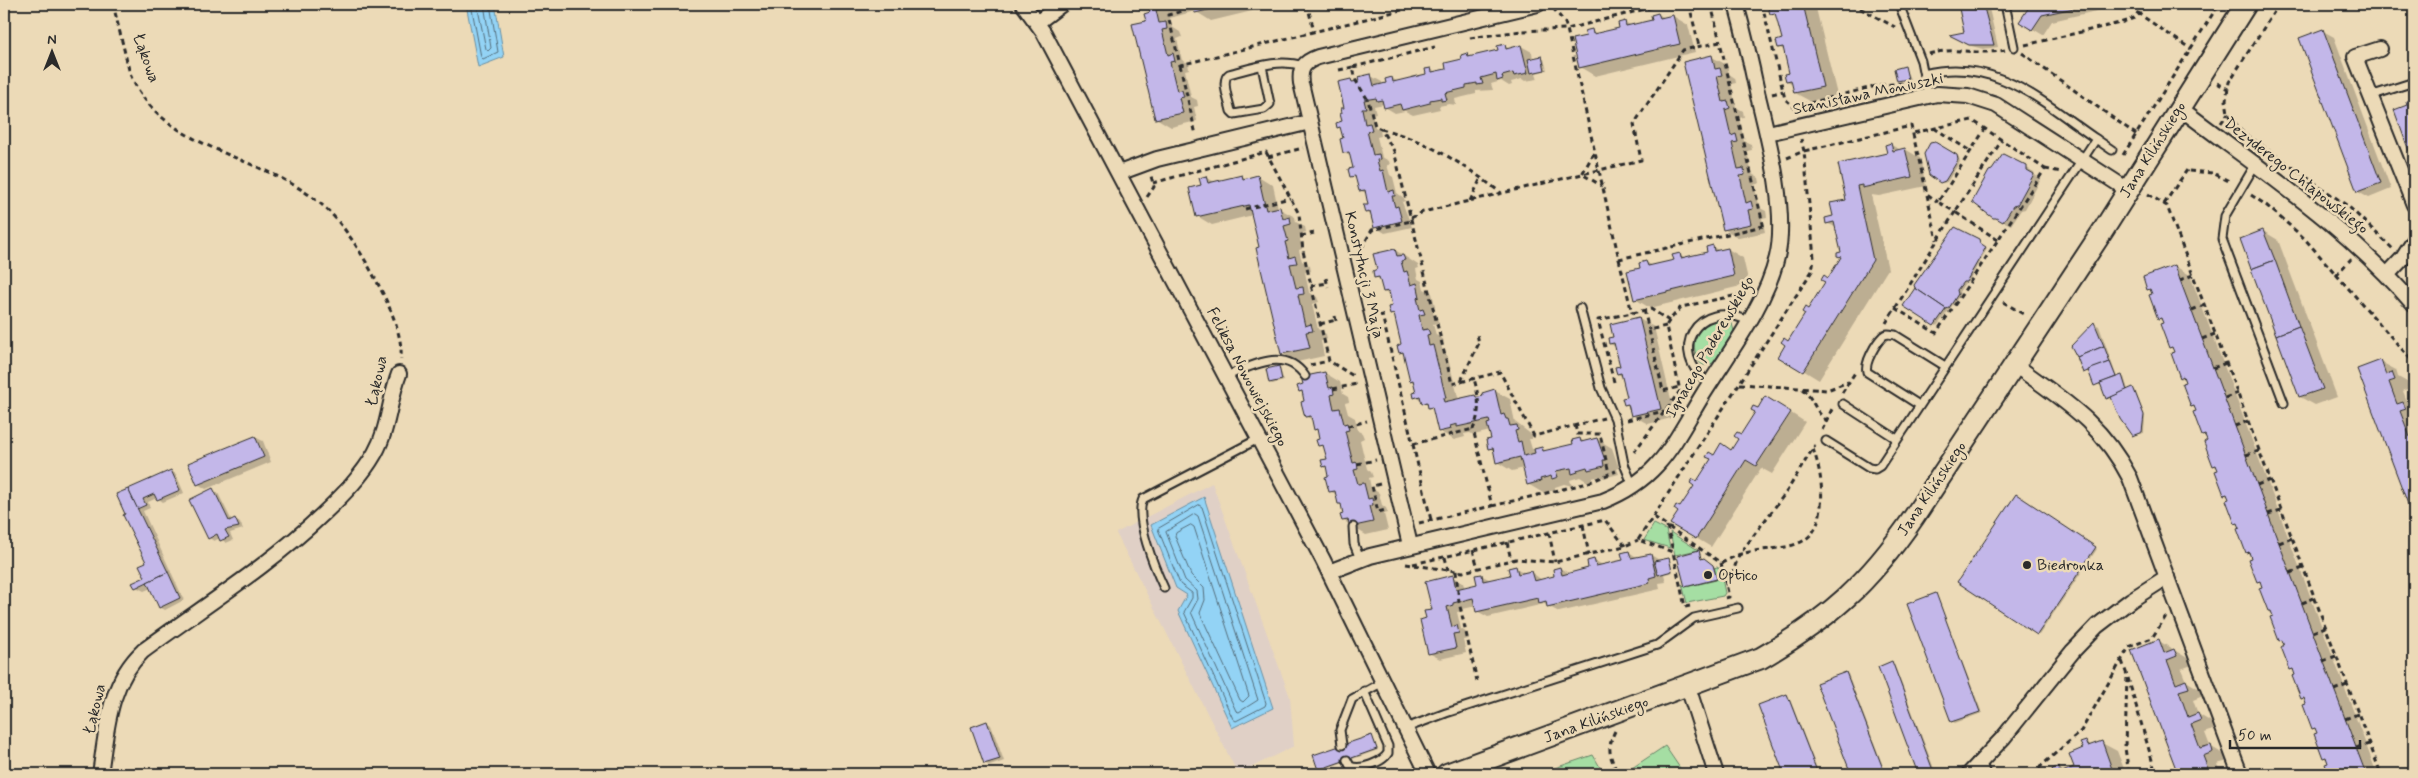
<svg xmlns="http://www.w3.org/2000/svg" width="2418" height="778" viewBox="0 0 2418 778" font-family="Mynerve,sans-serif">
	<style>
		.built { fill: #e0d0c6 }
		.green { fill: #a5dea3; stroke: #688467 }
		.water { fill: #93d3f5; stroke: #6990a4 }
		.shadow { fill: #0003 }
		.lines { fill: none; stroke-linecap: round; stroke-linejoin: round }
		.shore { stroke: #556e7c; stroke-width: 1 }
		.building { fill: #c3b7e9; stroke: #2b2b2b }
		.service-casing { stroke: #2b2b2b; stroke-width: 11 }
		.minor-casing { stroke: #2b2b2b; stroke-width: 18 }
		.secondary-casing { stroke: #2b2b2b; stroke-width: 24 }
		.path { stroke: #2b2b2b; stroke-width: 3; stroke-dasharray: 5 4; stroke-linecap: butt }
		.service { stroke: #ecdab7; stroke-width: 7 }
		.minor { stroke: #ecdab7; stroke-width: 14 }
		.secondary { stroke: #ecdab7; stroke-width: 20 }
		.poi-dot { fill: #2b2b2b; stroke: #ecdab7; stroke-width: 2 }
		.labels { text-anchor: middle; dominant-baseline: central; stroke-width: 5; stroke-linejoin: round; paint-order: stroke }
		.street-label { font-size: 16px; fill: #2b2b2b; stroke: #ecdab7 }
		.poi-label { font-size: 16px; fill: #2b2b2b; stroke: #ecdab7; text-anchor: start }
	</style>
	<rect width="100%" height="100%" fill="#ecdab7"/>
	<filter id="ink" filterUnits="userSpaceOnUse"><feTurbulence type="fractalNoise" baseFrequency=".02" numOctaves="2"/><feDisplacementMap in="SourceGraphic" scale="10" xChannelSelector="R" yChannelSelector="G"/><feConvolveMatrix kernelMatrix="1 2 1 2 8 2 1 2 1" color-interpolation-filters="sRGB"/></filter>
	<g filter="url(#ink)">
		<polygon class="built" points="1212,483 1290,697 1294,746 1238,774 1116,533"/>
		<g class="green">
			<path d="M1726 318 1731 320 1734 331 1714 362 1709 365H1703C1697 361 1696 357 1695 351 1691 331 1707 320 1726 318Z"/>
			<polygon points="1654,524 1666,530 1670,548 1644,540"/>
			<polygon points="1670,532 1698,550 1675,555"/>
			<polygon points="1717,567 1720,569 1725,593 1723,596 1687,603 1682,584 1685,587 1716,580 1714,568"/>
			<polygon points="1665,746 1684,774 1623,774"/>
			<polygon points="1593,755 1604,774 1537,774"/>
		</g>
		<g class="water">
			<polygon points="466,4 495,4 504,57 478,67"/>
			<polygon points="1204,497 1273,708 1232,728 1178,611 1187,595 1176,588 1151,525"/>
		</g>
		<g class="shadow">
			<polygon points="1150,4 1173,4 1162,7 1162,9 1182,4 1281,4 1211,21 1195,11 1170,18 1172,27 1180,32 1182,37 1177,39 1182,60 1188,63 1189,69 1185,70 1191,97 1197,100 1198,106 1194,107 1197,121 1171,127 1156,118 1147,21 1152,13"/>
			<polygon points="1774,4 1815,4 1837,95 1810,101 1795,93 1793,84 1787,81 1791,74 1785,51 1779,47 1783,40 1778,17 1771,13"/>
			<polygon points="1959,4 1988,4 1998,47 1983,49 1968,45 1952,35 1965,33"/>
			<polygon points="2029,4 2131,4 2127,10 2118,6 2052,21 2043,35 2033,29"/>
			<polygon points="2355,4 2373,4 2362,8"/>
			<polygon points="1658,14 1665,18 1673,16 1688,25 1695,52 1595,76 1580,67 1587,37 1592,31 1598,34 1620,29 1625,22 1632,26 1654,21"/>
			<polygon points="2323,31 2334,37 2391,189 2369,198 2358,192 2301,39"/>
			<polygon points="1504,46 1510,49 1521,46 1532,52 1533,60 1544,59 1547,70 1536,73 1538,79 1525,81 1522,79 1511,82 1512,85 1509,86 1501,81 1491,84 1493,90 1476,91 1476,94 1455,99 1456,105 1449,104 1439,106 1440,109 1413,115 1405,111 1395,113 1385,107 1384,104 1374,106 1376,113 1372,114 1375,127 1380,130 1381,136 1377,137 1382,157 1389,161 1390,165 1387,165 1390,175 1393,177 1397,193 1404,198 1405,201 1402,202 1412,227 1385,233 1375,227 1372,216 1366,212 1370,206 1367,194 1360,190 1357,179 1351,176 1354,169 1352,157 1344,153 1344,139 1342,129 1338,127 1343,122 1351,80 1355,83 1361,81 1371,76 1382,82 1382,86 1387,84 1392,78 1398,82 1428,74 1431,69 1437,73 1448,70 1464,60 1467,54 1472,58 1500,51"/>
			<polygon points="1712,57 1727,65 1729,74 1735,78 1736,83 1731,84 1736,107 1743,111 1744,117 1739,118 1744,141 1751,144 1752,150 1747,151 1752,174 1759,178 1760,183 1754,185 1760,208 1766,211 1767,217 1762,218 1765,232 1739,238 1724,229"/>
			<polygon points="1905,68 1910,79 1900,82 1898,81"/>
			<polygon points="2413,100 2414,150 2412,151 2410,150 2409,106"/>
			<polygon points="1935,143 1959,157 1960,162 1947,182 1943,183 1930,175"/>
			<polygon points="1891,145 1901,150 1905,149 1920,158 1926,186 1879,196 1871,195 1888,269 1819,380 1780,356 1842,258 1838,256 1842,252 1837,228 1827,223 1847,201 1839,165 1888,154"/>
			<polygon points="2003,155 2034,172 2035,175 2041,179 2025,209 2021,210 2011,225 1994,217"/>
			<polygon points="1242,176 1247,179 1258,176 1273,185 1278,208 1295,217 1296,222 1305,227 1306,232 1299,234 1302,249 1299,250 1302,261 1310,266 1311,271 1305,272 1309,292 1317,297 1319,302 1312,304 1318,329 1326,334 1327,339 1321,341 1324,356 1297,362 1282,353 1253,215 1212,225 1197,216 1202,186 1206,177 1216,183"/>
			<polygon points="1956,228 1981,242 1981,245 1987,249 1968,282 1965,283 1959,292 1960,295 1937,326 1905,305 1941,246 1944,245"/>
			<polygon points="2263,231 2278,240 2337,397 2315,405 2300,397"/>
			<polygon points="1713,247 1720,251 1728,249 1743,258 1749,284 1650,308 1635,299 1642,269 1646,262 1653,266 1675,261 1679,254 1686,258 1708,253"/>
			<polygon points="1395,250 1418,265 1419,268 1416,269 1418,279 1422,281 1424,289 1432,293 1435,306 1432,307 1434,316 1439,322 1433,324 1436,335 1443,339 1444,342 1441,343 1443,353 1447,355 1459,400 1475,396 1478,398 1495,391 1510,399 1515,422 1532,435 1532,439 1529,439 1532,449 1542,448 1547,452 1574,445 1580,439 1585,442 1597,439 1612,448 1619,468 1617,469 1619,474 1604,478 1600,476 1592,478 1592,481 1588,482 1580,477 1570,480 1572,486 1564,484 1555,487 1555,490 1543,493 1528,484 1524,468 1512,471 1497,462 1495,451 1489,448 1492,440 1490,431 1474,435 1470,433 1464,434 1465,437 1454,440 1439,431 1433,409 1415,397 1417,393 1415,383 1411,381 1405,355 1400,352 1403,345 1396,317 1391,314 1394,307 1391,296 1384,292 1381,280 1376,277"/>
			<polygon points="2175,266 2190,275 2377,774 2330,774 2327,764 2329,763 2324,757 2317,730 2313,728 2306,701 2302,699 2295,672 2291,669 2285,646 2280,640 2275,617 2269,611 2262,584 2258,581 2253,559 2247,552 2240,526 2236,523 2231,500 2225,494 2220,471 2214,465 2209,441 2203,435 2196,409 2192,406 2187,383 2181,377 2174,350 2170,347 2165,324 2159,318 2152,291 2148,289"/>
			<polygon points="1639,319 1654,327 1675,417 1648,424 1632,415 1631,407 1625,404 1628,398 1623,377 1618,374 1621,367 1616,347 1610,344"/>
			<polygon points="2095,324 2099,326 2117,378 2124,377 2128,390 2135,390 2145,417 2144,433 2133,435 2113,398 2107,398 2102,385 2095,385 2089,372 2084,372"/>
			<polygon points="2381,362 2396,370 2398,377 2407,382 2409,388 2403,391 2409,406 2414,409 2414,517 2359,370"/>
			<polygon points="1279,367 1284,381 1272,384 1270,383"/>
			<polygon points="1325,373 1340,382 1343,394 1348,397 1349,402 1345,403 1348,414 1355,418 1358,431 1362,433 1364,438 1360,440 1367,469 1371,472 1373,477 1369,478 1371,488 1379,493 1382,505 1386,508 1388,513 1384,514 1388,530 1366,535 1351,526 1343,520 1345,515 1343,506 1339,504 1337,495 1330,491 1327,468 1324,466 1329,460 1326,449 1319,445 1321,440 1319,431 1315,429 1313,421 1306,416 1306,402 1303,393 1300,391"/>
			<polygon points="1780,406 1805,422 1772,474 1761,468 1711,547 1696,538 1681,509 1714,456 1732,451 1757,409"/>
			<polygon points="255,437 263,441 271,462 206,489 198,484"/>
			<polygon points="171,471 176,474 184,493 163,502 157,498 148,502 150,508 143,511 184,600 165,610 160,607 151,588 144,591 136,587 147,577 148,562 124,516"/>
			<polygon points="213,490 218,493 232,521 235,519 240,522 243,529 230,533 233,540 226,543 220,538 214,541 209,538"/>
			<polygon points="2017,495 2097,549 2039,635 1959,582"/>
			<polygon points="1629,552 1638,558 1651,555 1661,561 1668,559 1673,572 1664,574 1666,582 1659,583 1660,589 1559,612 1544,604 1488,617 1477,611 1476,606 1463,609 1463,611 1457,612 1461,629 1467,633 1469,639 1463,640 1466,653 1440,659 1429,653 1427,619 1453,577 1463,583 1465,589 1478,585 1481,575 1492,581 1511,576 1516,568 1525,573 1531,572 1542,580 1556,577 1560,568 1570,574 1590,569 1594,560 1604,566 1625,561"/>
			<polygon points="1699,552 1703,560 1715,567 1718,580 1688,587 1686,586"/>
			<polygon points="1936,595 1982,713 1955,723 1952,721"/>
			<polygon points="2159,641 2189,659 2192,665 2181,669 2186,681 2201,690 2203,696 2193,700 2198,714 2213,723 2216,729 2205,733 2210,746 2225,755 2228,761 2217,764 2221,774 2179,774 2133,651"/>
			<polygon points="1892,663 1894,664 1936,774 1920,774 1879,668"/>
			<polygon points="1846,673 1848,674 1886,774 1853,774 1818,684"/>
			<polygon points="1787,695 1789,697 1819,774 1785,774 1759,706"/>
			<polygon points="986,722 991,725 1004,761 990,766 985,763"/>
			<polygon points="1372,736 1378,750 1321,770 1319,769"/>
			<polygon points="2086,742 2092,746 2102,743 2117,751 2126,774 2055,774 2054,770 2058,768 2064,772 2075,768"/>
		</g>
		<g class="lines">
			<g class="shore">
				<polyline points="471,4 481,57 483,59 498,52 490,4"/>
				<polyline points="477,4 486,49 488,51 491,48 484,4"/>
				<polygon points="1199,505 1202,507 1266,703 1265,706 1236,721 1233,719 1184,612 1192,598 1192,593 1180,584 1158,529"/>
				<polygon points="1195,514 1198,516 1258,700 1239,712 1236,711 1191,612 1198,599 1197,591 1185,580 1166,532"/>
				<polygon points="1191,525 1194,527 1249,696 1243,702 1240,700 1200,613 1205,600 1204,588 1191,575 1175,536 1176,533"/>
			</g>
		</g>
		<g class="building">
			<polygon points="1148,4 1175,4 1156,10 1159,23 1166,22 1167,29 1162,30 1168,55 1173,53 1175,61 1170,62 1177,91 1182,90 1184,97 1179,98 1183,113 1155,119 1132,24 1146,21 1144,14 1150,12"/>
			<polygon points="1192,4 1233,4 1195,13"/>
			<polygon points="1773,4 1803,4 1823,87 1794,93 1791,80 1786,81 1784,74 1789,73 1783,47 1778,48 1776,41 1782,39 1775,13 1770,14 1768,7 1774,6"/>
			<polygon points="1958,4 1983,4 1994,45 1969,45 1949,35 1964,32"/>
			<polygon points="2028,4 2092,4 2042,15 2032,30 2019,22 2029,7"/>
			<polygon points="1658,13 1660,18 1673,15 1680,44 1579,68 1572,39 1586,36 1584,31 1592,29 1593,34 1619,28 1618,23 1625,21 1626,26 1652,20 1651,15"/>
			<polygon points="2323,29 2381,183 2357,192 2299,38"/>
			<polygon points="1505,44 1506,49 1521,45 1528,73 1514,76 1513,73 1502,76 1503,79 1497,81 1496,74 1481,78 1483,84 1477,85 1477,83 1466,85 1466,88 1445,93 1447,100 1441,101 1441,98 1430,100 1430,103 1402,110 1400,104 1384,108 1382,100 1377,101 1376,98 1364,100 1366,108 1362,108 1365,124 1370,123 1372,130 1367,131 1373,155 1379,154 1380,159 1377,160 1380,171 1383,170 1388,192 1394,190 1395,196 1392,196 1395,207 1398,206 1402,221 1374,228 1370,212 1365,213 1363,205 1368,205 1365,190 1359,191 1355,176 1350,177 1348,169 1353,168 1349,152 1343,153 1340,139 1343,138 1340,127 1337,128 1336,123 1342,121 1340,114 1342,113 1341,108 1344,108 1338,82 1351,79 1352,82 1359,81 1358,77 1371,74 1374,86 1386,83 1385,79 1392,77 1393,82 1426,74 1425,69 1431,68 1432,72 1446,69 1445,63 1462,59 1461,55 1467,53 1468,57 1498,50 1497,46"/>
			<polygon points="1712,55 1715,69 1720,68 1722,75 1717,76 1723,102 1728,101 1730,108 1725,110 1731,136 1736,134 1738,142 1732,143 1738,169 1744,168 1745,175 1740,176 1746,203 1751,201 1753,209 1748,210 1751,224 1723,230 1683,62"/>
			<polygon points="1542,56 1545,70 1531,73 1528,59"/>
			<polygon points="1905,66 1908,79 1897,81 1894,69"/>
			<polygon points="2413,99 2414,148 2409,151 2394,110 2407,105 2406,101"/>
			<polygon points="1935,142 1957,155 1958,160 1945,181 1940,183 1929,175 1924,154 1930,143"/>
			<polygon points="1891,143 1893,151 1905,148 1912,177 1862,188 1862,185 1857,186 1873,260 1803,372 1778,357 1785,345 1781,342 1784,338 1788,341 1805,314 1802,312 1805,307 1808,309 1825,282 1821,280 1824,275 1828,278 1841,257 1837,256 1837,253 1841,252 1834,222 1826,224 1825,218 1833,216 1830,203 1846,200 1838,164 1887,153 1885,145"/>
			<polygon points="2003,154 2027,166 2027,170 2034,174 2017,205 2013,206 2003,222 1996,218 1993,218 1972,202 1989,171 1992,170"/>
			<polygon points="1242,175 1243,179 1258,175 1266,210 1280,207 1283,219 1290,217 1291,224 1284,226 1288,241 1285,242 1289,258 1295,256 1297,263 1290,264 1296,288 1303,287 1304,294 1298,295 1305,326 1311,324 1313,331 1306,332 1310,348 1281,354 1256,248 1259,247 1249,205 1196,217 1189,188 1201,185 1199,178 1206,176 1208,183"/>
			<polygon points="1955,227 1979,239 1980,243 1986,247 1966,282 1963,282 1957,290 1958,294 1949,308 1946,309 1915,288 1914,285"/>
			<polygon points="2263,230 2275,260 2251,269 2240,239"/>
			<polygon points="1713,245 1714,251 1728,248 1734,276 1634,300 1627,271 1640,268 1639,263 1646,261 1648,266 1674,260 1672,255 1680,253 1681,258 1707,252 1706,247"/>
			<polygon points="1395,249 1397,256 1403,255 1405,260 1401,261 1404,272 1407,271 1411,285 1417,283 1420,297 1417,298 1420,310 1423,309 1425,314 1419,315 1422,330 1428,329 1430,334 1427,335 1429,346 1433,345 1446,398 1443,398 1444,402 1475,395 1476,397 1479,397 1483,396 1482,393 1495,389 1501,415 1504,414 1506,419 1508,419 1510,426 1517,425 1518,430 1515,431 1518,442 1521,441 1524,456 1535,453 1534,449 1542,447 1543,451 1573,444 1572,440 1580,438 1581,442 1597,438 1605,460 1603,460 1604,466 1588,470 1587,467 1577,470 1578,472 1572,474 1571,468 1556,471 1558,477 1552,479 1551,476 1540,479 1541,481 1527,485 1520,457 1496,463 1493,448 1488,449 1486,440 1491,439 1487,424 1490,423 1489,420 1457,427 1457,424 1450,426 1451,429 1438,432 1432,407 1428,408 1427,402 1422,404 1420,396 1414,398 1413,393 1416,392 1413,380 1410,381 1403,352 1399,353 1397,346 1401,344 1394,314 1390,315 1388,307 1392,306 1389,291 1383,292 1379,277 1374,278 1373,271 1377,269 1373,254"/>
			<polygon points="2275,260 2299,326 2276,335 2251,269"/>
			<polygon points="2175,265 2180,280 2366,774 2329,774 2325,764 2328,763 2326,757 2323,758 2314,734 2317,733 2315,728 2312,729 2303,705 2306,704 2304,698 2301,699 2292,676 2295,675 2293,669 2290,670 2281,647 2284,645 2282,640 2279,641 2270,617 2273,616 2271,611 2268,611 2259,588 2262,587 2260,581 2257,582 2248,559 2251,558 2249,552 2246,553 2237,529 2240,528 2238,523 2235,524 2226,500 2229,499 2227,494 2224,495 2215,471 2218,470 2216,465 2213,466 2204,442 2207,440 2205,435 2202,436 2193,412 2196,411 2194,406 2191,407 2182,383 2185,382 2183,376 2180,378 2171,353 2174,352 2172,347 2169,348 2160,324 2163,323 2161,318 2158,319 2149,295 2152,294 2150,289 2147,290 2143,277"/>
			<polygon points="1915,288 1946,309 1934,326 1903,306"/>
			<polygon points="1639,317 1661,409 1631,416 1628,404 1624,405 1622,398 1627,397 1621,373 1617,374 1616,371 1615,367 1620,366 1614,343 1609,344 1608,338 1613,337 1610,324"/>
			<polygon points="2094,322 2104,346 2077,357 2071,346"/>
			<polygon points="2299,326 2323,389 2299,397 2276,335"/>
			<polygon points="2104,346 2110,362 2083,373 2077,357"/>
			<polygon points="2381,360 2386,375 2392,372 2395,380 2389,382 2397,404 2403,402 2406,409 2400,411 2410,437 2414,435 2413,444 2414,520 2357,369"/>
			<polygon points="2110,362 2116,377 2094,386 2088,370"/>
			<polygon points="1279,366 1282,380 1269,383 1266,369"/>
			<polygon points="1325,372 1329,388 1333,387 1334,394 1331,395 1334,409 1340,408 1344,424 1347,423 1349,430 1345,431 1353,463 1357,462 1358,469 1354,470 1358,484 1364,483 1368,499 1372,498 1373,505 1369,506 1373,522 1350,527 1348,520 1342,521 1340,515 1343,514 1341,504 1338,504 1335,491 1329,492 1325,477 1328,476 1326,466 1323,467 1321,460 1327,459 1323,445 1318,446 1316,440 1319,439 1317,429 1314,430 1311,416 1305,417 1301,402 1304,401 1302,391 1299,392 1297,386 1303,384 1301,377"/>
			<polygon points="2122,375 2127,391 2106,399 2100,383"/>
			<polygon points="2133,387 2144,415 2142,432 2132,436 2120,419 2111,397"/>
			<polygon points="1765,396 1791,412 1756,466 1746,460 1696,539 1670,524 1678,512 1674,509 1676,505 1680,507 1694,486 1690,483 1693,479 1697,481 1711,459 1706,457 1709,452 1714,455 1721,443 1731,450 1738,439 1734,436 1737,432 1741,434 1755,412 1751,410 1753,406 1758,408"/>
			<polygon points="255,436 264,457 197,485 188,463"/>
			<polygon points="171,470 180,490 157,500 154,494 143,499 146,505 137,509 128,489"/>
			<polygon points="213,488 229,521 235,518 239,527 225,530 229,537 220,541 217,534 208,539 189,500"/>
			<polygon points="128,489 168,572 135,588 132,583 145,577 139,565 146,562 123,515 125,514 116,494"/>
			<polygon points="2016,494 2096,547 2037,635 1957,582"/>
			<polygon points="1699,550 1701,559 1704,558 1713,565 1717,579 1685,587 1677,556"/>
			<polygon points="1629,551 1631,558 1651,554 1656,576 1649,578 1650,583 1547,607 1546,601 1539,603 1538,598 1476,612 1473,598 1453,603 1453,605 1447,607 1452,627 1457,625 1459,633 1453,634 1456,648 1428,654 1420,620 1426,618 1424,611 1432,610 1425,582 1453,575 1456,589 1477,584 1475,575 1482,574 1483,581 1510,575 1508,568 1516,566 1518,574 1531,571 1534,581 1554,576 1553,569 1560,567 1562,575 1588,568 1587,561 1594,559 1596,566 1623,560 1621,553"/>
			<polygon points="1669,558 1672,571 1658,575 1654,561"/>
			<polygon points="168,572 180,598 159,608 147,582"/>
			<polygon points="1936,593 1980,712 1951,722 1907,604"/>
			<polygon points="2159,639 2164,653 2174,649 2177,656 2167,660 2176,684 2186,680 2189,688 2179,691 2188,717 2198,713 2201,720 2191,724 2200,748 2211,745 2213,752 2203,756 2210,774 2178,774 2131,650"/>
			<polygon points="1892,661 1934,773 1930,774 1918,774 1878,667"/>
			<polygon points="1846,672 1885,774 1851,774 1816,683"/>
			<polygon points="1787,694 1818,774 1784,774 1758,705"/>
			<polygon points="987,721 1000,759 984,764 971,727"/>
			<polygon points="1372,735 1377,749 1318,770 1313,755"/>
			<polygon points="2086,741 2088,746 2102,741 2112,769 2097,774 2054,774 2052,769 2058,767 2060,773 2074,767 2069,754 2083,748 2080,743"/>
		</g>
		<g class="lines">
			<g class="service-casing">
				<g id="service">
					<polyline points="1899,4 1921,61 1928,96"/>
					<polyline points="2005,4 2014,47"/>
					<path d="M1262 66 1270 104 1264 109 1234 114 1231 111C1229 101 1220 80 1229 74 1253 68 1278 58 1303 66"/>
					<polyline points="2370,96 2414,82"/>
					<polyline points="2096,139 2112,150"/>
					<polyline points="2255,165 2225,216 2222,239 2284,403"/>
					<polyline points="1580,308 1601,388 1615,419 1624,464 1633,486"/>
					<path d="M1227 376C1253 365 1285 347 1305 376"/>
					<path d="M1710 383C1665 354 1697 296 1748 321"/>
					<polyline points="1843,404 1897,439"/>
					<path d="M1919 405 1867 372C1864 363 1876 343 1883 336 1886 333 1890 334 1895 335L1945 366"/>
					<path d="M1826 441 1869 468 1875 469 1880 466 2096 139C2042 102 1995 56 1924 74"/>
					<polyline points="1353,527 1354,544 1360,559"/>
					<path d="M1164 588C1155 569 1134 518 1143 499L1260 438"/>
					<polyline points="1406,728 1446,713 1657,645 1694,618 1738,608"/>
					<polyline points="1342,745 1340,730 1352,699 1383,682"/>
					<path d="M1347 760 1350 766C1360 771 1383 762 1388 753V746L1364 691"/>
					<polyline points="1981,761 1986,774"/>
				</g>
			</g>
			<g class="minor-casing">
				<g id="minor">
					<polyline points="1023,4 1044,33 1323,560 1428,774"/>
					<polyline points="1038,22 1062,4"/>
					<polyline points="2380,49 2355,57 2414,205"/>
					<path d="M2180 108C2261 170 2348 227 2414 305"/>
					<polyline points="1768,133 1937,94 1968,96 1996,105 2128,190"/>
					<polyline points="1119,173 1157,159 1310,122"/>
					<polyline points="2388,274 2403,258 2414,241"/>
					<path d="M2015 365C2064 401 2101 422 2130 478L2240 774"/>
					<path d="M1410 545 1301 83C1299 68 1304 62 1318 57L1538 4"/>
					<path d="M1329 572 1370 556 1603 501C1659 479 1673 444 1702 396 1728 354 1766 305 1777 257 1788 212 1768 137 1757 92 1751 63 1744 33 1736 4"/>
					<polyline points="1688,687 1716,774"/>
					<path d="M100 774C107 729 108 684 143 651 204 606 269 566 324 513 343 495 362 476 375 453 389 428 389 400 399 374"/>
					<polyline points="1969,774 2003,738 2073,651 2097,626 2131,600 2167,577"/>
				</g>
			</g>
			<g class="secondary-casing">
				<path id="secondary" d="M1447 774 1761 658C1830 618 1869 583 1914 517L2104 229 2246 4"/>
			</g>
			<g class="path">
				<path d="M113 4 130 74C161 148 253 153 312 197 340 217 360 250 376 280 388 303 403 333 401 359"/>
				<polyline points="1180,4 1182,11 1168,15 1180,65 1426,4"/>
				<polyline points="1307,4 1314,31"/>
				<polyline points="1689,4 1699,46"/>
				<polyline points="1711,4 1720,42"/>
				<polyline points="1762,4 1785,99 1794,107 1880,85 1908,83"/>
				<polyline points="1852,4 1895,27"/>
				<polyline points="2144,4 2139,14 2191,49"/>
				<polyline points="2279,4 2229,82 2226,100 2228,113 2241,131 2349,207 2393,249"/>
				<polyline points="1553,8 1565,23 1567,29 1619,259 1763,226"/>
				<polyline points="1470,38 1521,31 1567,29 1665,4"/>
				<polyline points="2025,45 2120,23 2134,18 2139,14 2124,4"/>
				<polyline points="2022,53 2137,135"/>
				<path d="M1929 54C1957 46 1978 56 2005 50"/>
				<polyline points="1180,65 1196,135"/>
				<polyline points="1353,67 1435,47"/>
				<polyline points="1339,70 1353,67 1356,81 1368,100 1375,126 1381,129 1394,151 1452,384 1500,372 1534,436 1604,418"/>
				<polyline points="2217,83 2228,89"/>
				<polyline points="1772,94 1783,91"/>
				<polyline points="2221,123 2228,113"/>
				<polyline points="1934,128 1970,151"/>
				<path d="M1381 129C1427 140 1465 165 1501 193"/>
				<polyline points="1594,153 1582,174 1602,186"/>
				<polyline points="2123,155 2219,4"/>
				<polyline points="1268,157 1303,148"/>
				<polyline points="1787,158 1804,151 1801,139"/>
				<polyline points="2045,169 2062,172"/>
				<polyline points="2189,171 2213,173 2231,182"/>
				<polyline points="1153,183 1266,152 1299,214 1303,251 1329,361 1355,377"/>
				<polyline points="2148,194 2167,206 2381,774"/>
				<polyline points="1927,195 1937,240"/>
				<polyline points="2251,195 2266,205 2304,238 2414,363"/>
				<polyline points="1147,197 1154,187 1151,176"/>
				<polyline points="1470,201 1481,178"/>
				<polyline points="2164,204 2187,170"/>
				<polyline points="1245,209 1290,198"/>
				<polyline points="1411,218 1423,212 1641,160 1634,124 1683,50 1720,42 1764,228"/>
				<polyline points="1301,236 1314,233"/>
				<polyline points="1998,240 1955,212 2002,140"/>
				<polyline points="1357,256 1372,230 1411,221"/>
				<polyline points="1619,259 1632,313"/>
				<polyline points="2336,275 2351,259"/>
				<polyline points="1326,278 1328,287"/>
				<polyline points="2180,280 2193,275"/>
				<polyline points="1311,286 1327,283"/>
				<polyline points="2003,302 2025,315"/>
				<polyline points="1895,308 1936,333 2045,169 1972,120 1913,133"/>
				<polyline points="1644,310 1649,330"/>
				<polyline points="2192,310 2204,305"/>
				<polyline points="1335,316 1337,324"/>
				<polyline points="1371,317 1382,315 1431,520"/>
				<polyline points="1886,323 1955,212 1938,202 1985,129"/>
				<polyline points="1320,324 1336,320"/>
				<polyline points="1666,326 1649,330 1663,391 1679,387"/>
				<polyline points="2202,339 2215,334"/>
				<polyline points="1310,365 1329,361"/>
				<polyline points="2213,368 2226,363"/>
				<polyline points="1461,381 1479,343 1477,334"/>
				<polyline points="1614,382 1598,320 1651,309 1669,321 1681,307 1747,293"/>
				<polyline points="1740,384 1827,390 1848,382"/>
				<polyline points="1333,389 1357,384"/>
				<path d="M1802 389C1813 397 1815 412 1826 420"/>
				<polyline points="1842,393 1856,371"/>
				<polyline points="2225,398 2238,393"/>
				<polyline points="1627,420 1664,411"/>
				<polyline points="1575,425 1577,434 1600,434 1609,473"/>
				<polyline points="1348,426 1367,421"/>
				<polyline points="2235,426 2248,421"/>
				<polyline points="1822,430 1833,407"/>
				<polyline points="1413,444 1473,429"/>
				<polyline points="1634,452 1680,391 1666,326 1669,321"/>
				<polyline points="2246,455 2259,451"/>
				<polyline points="1357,464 1376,460"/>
				<polyline points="1380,484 1372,486 1378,512 1386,510"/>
				<polyline points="2257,485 2270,480"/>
				<polyline points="1492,506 1588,483 1616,471"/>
				<polyline points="2268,514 2281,510"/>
				<polyline points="1654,517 1721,563 1727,588"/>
				<path d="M1419 523 1492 506 1473 429C1481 413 1479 395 1474 379"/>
				<polyline points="1583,525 1589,555"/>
				<polyline points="1667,526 1673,551"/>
				<polyline points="1549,533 1555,562"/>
				<polyline points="1507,542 1511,560"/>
				<polyline points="2279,543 2292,538"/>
				<polyline points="1473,550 1478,568"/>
				<polyline points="1445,557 1448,570"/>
				<path d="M1721 563C1727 561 1732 557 1738 555 1774 543 1817 558 1821 506 1823 487 1820 468 1813 449"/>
				<polyline points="1406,564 1463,572 1516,559 1555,562 1625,546 1638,540"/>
				<polyline points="1413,564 1605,520 1625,546"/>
				<polyline points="1456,571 1459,602 1477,681"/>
				<polyline points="2290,573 2303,568"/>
				<polyline points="1725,598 1729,597 1727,588 1739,555 1787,491 1815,445"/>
				<polyline points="2302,603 2314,598"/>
				<polyline points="1690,606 1685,607 1673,552 1638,540 1812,271 1814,258 1804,151 1911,126 1927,194 1938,202"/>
				<polyline points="2313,632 2325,627"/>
				<polyline points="2122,661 2127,675 2125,748 2129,774"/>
				<polyline points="2323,661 2336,656"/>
				<polyline points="2128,678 2156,774"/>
				<polyline points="2334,690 2347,685"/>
				<polyline points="2345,719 2358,714"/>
				<path d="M1615 731C1606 750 1610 756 1618 774"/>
				<polyline points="2356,748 2369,744"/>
				<polyline points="2032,774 2081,731 2129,647 2152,638 2166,616"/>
			</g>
			<use href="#service" class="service"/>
			<use href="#minor" class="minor"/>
			<use href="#secondary" class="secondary"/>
		</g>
	</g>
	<g class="poi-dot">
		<circle cx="2027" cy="565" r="5"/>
		<circle cx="1708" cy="575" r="5"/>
	</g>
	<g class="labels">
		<g class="street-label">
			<text transform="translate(146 58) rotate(70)">Łąkowa</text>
			<text transform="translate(1868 94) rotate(-12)">Stanisława Moniuszki</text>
			<text transform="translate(2153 150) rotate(-58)">Jana Kilińskiego</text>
			<text transform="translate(2296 176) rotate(38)">Dezyderego Chłapowskiego</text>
			<text transform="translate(1364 275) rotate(77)">Konstytucji 3 Maja</text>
			<text transform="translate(1710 347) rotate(-60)">Ignacego Paderewskiego</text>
			<text transform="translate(1247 377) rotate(62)">Feliksa Nowowiejskiego</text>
			<text transform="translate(377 381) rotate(-78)">Łąkowa</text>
			<text transform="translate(1932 489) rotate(-56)">Jana Kilińskiego</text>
			<text transform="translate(95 709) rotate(-77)">Łąkowa</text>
			<text transform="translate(1596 720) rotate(-20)">Jana Kilińskiego</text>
		</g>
		<g class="poi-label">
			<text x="2037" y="565">Biedronka</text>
			<text x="1718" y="575">Optico</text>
		</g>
	</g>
	<rect width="2418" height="778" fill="none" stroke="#ecdab7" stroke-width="20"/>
	<rect x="10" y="10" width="2398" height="758" fill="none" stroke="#2b2b2b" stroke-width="2" filter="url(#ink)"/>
	<g transform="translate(52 52)" stroke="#ecdab7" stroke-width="4" paint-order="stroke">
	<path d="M0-4L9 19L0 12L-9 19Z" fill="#2b2b2b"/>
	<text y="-8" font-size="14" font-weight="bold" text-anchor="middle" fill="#2b2b2b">N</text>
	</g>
	<path d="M2230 740v8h130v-8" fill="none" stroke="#2b2b2b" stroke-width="2.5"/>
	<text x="2238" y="740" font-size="15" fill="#2b2b2b" stroke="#ecdab7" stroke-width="4" paint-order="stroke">50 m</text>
</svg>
